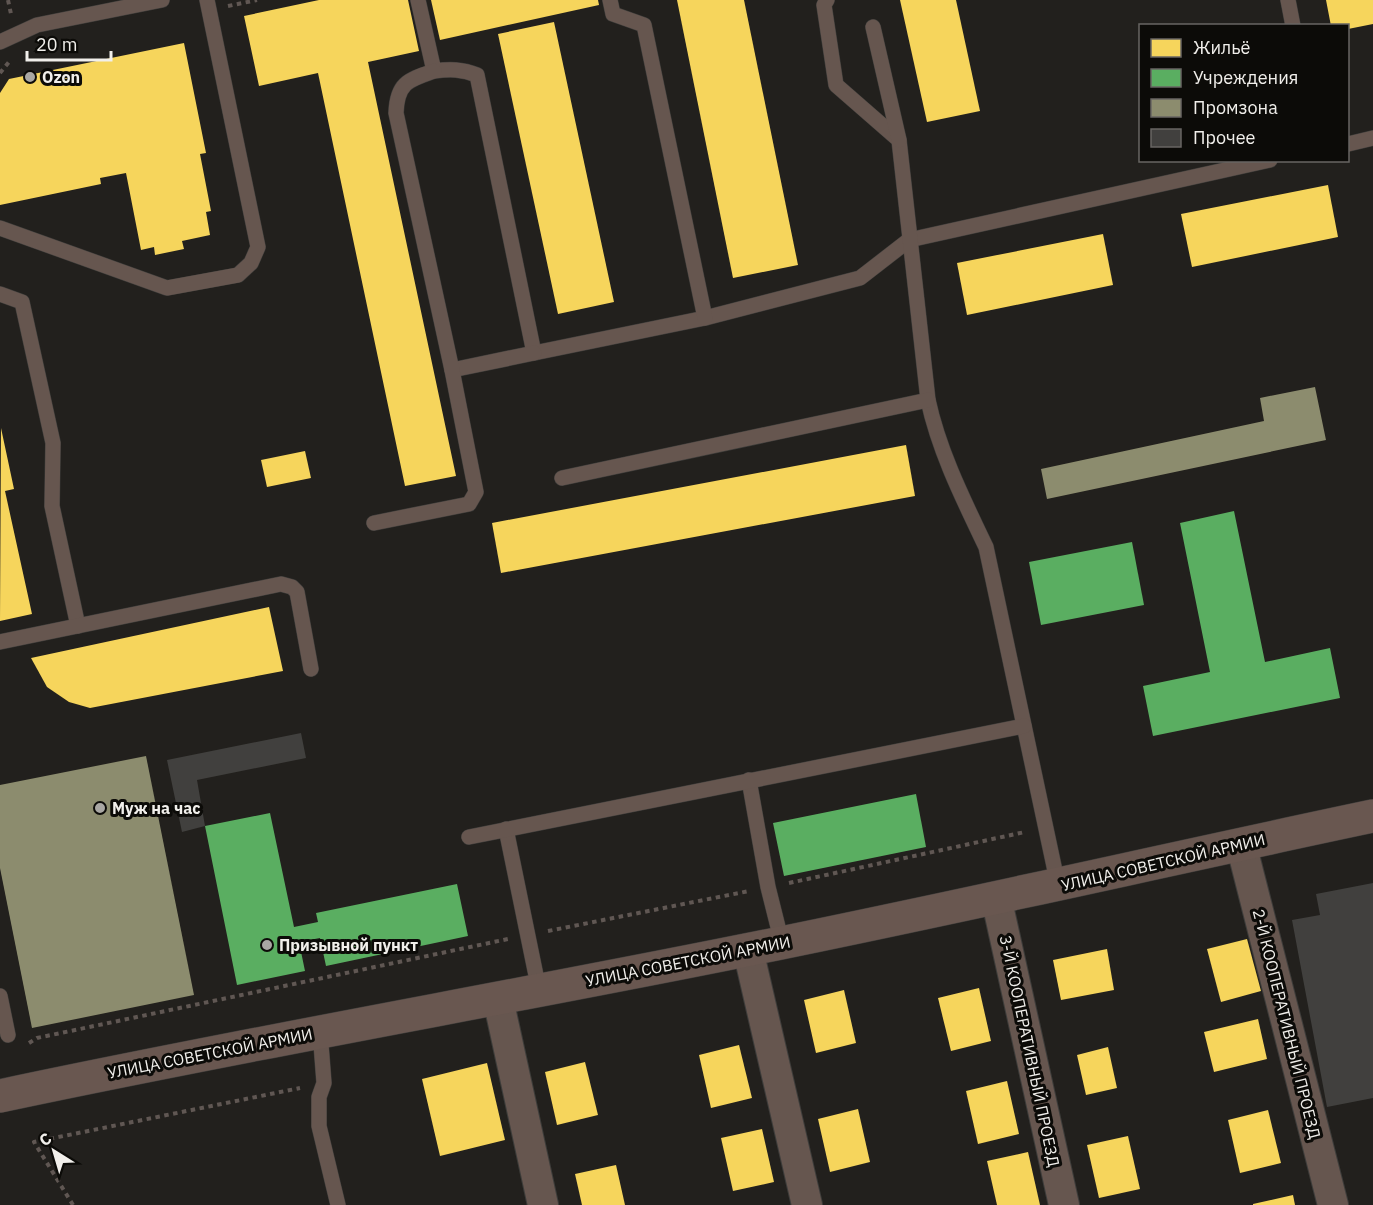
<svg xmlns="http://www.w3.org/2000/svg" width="1373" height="1205" viewBox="0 0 1373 1205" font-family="'IBM Plex Sans',sans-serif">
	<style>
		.homes { fill: #f6d55c }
		.public { fill: #5aae61 }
		.industry { fill: #8c8c6e }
		.building { fill: #41403e }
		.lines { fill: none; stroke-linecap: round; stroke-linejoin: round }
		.lane-casing { stroke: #3e3d3b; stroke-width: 16 }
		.street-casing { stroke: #3e3d3b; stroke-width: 32 }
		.secondary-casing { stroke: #3e3d3b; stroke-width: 34 }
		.path { stroke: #605753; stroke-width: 4; stroke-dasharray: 4.5 4.5; stroke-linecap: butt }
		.lane { stroke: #66564f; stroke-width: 15 }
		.street { stroke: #66564f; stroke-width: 30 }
		.secondary { stroke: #695750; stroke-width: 33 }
		.poi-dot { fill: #a9a7a3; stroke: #0c0b08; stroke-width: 2 }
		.labels { text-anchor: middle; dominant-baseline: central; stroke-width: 6; stroke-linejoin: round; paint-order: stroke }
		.poi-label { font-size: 16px; font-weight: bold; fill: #f1efeb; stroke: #0c0b08; text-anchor: start }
		.street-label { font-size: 16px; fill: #f1efeb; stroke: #0c0b08 }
	</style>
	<rect width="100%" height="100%" fill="#22201d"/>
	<g class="homes">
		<polygon points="319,0 408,0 419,51 368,62 456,476 405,486 318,73 259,86 244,16"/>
		<polygon points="431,0 598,0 599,5 440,40"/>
		<polygon points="677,0 744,0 798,265 733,278"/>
		<polygon points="900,0 956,0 980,111 927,122"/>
		<polygon points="1326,0 1373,0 1373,24 1348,29 1348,26 1331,26"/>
		<polygon points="554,22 614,302 558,314 498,34"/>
		<polygon points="184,43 206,153 200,154 211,211 206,212 210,235 182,241 184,249 155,255 154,247 141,250 126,173 100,178 101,184 0,205 0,93 9,79"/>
		<polygon points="1328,185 1338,237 1192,267 1181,214"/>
		<polygon points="1103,234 1113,285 967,315 957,263"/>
		<polygon points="1,428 14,489 5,491 32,614 0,621"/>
		<polygon points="906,445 915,496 501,573 492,523"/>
		<polygon points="305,451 311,478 267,487 261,460"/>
		<polygon points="269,607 283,671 90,708 69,702 47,687 31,658"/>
		<polygon points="1247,939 1261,991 1221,1002 1207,949"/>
		<polygon points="1107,949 1114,990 1061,1000 1053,960"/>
		<polygon points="979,988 991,1041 951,1051 938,998"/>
		<polygon points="844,990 856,1043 816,1053 804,1000"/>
		<polygon points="1258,1019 1267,1059 1214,1072 1204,1032"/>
		<polygon points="739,1045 752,1098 711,1108 699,1055"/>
		<polygon points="1108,1047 1117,1088 1086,1095 1077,1055"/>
		<polygon points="585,1062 598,1115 557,1125 545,1072"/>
		<polygon points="487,1063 505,1140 440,1156 422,1079"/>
		<polygon points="1007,1081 1019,1134 978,1144 966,1091"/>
		<polygon points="858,1109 870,1162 830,1172 818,1119"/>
		<polygon points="1268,1110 1281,1163 1240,1173 1228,1120"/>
		<polygon points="762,1129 774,1182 733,1191 721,1138"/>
		<polygon points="1128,1136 1140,1189 1099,1198 1087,1145"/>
		<polygon points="1028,1152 1040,1205 997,1205 987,1161"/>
		<polygon points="616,1165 625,1205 582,1205 575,1174"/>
		<polygon points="1293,1195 1295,1205 1253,1205 1253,1204"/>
	</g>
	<g class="public">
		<polygon points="1234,511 1265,662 1330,648 1340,698 1153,736 1143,686 1210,672 1180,523"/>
		<polygon points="1132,542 1144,605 1041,625 1029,562"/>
		<polygon points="916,794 926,847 784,876 773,823"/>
		<polygon points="270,813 294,927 318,922 316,913 457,884 468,936 326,966 320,938 299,942 305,971 237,985 205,826"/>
	</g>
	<g class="industry">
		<polygon points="1315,387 1326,440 1047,499 1041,469 1264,421 1260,398"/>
		<polygon points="146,756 194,995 32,1028 0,868 0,785"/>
	</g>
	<g class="building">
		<polygon points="301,733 306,758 197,780 205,826 182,832 167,760"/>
		<polygon points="1373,883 1373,1098 1327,1107 1292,920 1320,915 1316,894"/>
	</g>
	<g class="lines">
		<g class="lane-casing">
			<g id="lane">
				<path d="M418 0 434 71C450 69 462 69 477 75L534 353 705 318 860 278 909 240 1270 160"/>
				<polyline points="610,0 613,14 644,25 705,318"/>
				<path d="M827 0 824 5 836 85 899 140 928 400C939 451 963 499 986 547L1058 885"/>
				<polyline points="1288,0 1293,26"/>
				<polyline points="873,27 899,140"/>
				<polyline points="0,42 37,25 162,0"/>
				<polyline points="1348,144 1373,138"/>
				<polyline points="0,228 167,288 238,275 251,263 258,247 207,0"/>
				<polyline points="0,294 22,302 53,443 52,506 78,626"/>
				<polyline points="452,370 534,353"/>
				<polyline points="562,478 928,400"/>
				<path d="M374 523 469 504 476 492 452 370 396 113C397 83 408 80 434 71"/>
				<polyline points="0,642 281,584 292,587 297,592 311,669"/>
				<polyline points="749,780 768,887 782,943"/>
				<polyline points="506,829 539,990"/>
				<polyline points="469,837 1024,726"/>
				<polyline points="0,996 8,1035"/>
				<polyline points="320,1031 324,1083 319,1097 319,1126 338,1205"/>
			</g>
		</g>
		<g class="street-casing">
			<g id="street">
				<polyline points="1241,844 1333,1205"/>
				<polyline points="996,897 1064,1205"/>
				<polyline points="748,950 807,1205"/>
				<polyline points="498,999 543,1205"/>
			</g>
		</g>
		<g class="secondary-casing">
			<path id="secondary" d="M0 1096C248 1043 498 1000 746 950 956 908 1164 860 1373 816"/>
		</g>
		<g class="path">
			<polyline points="8,0 11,14"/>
			<polyline points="228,6 257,0"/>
			<polyline points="0,73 9,62"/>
			<polyline points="789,883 1025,832"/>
			<polyline points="548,931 749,891"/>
			<polyline points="29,1043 37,1038 508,939"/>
			<polyline points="73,1205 34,1142 300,1088"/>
		</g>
		<use href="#lane" class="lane"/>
		<use href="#street" class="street"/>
		<use href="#secondary" class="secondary"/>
	</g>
	<g class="poi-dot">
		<circle cx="30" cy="77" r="6"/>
		<circle cx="100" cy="808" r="6"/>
		<circle cx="267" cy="945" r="6"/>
	</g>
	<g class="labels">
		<g class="poi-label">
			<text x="42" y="77">Ozon</text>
			<text x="112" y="808">Муж на час</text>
			<text x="279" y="945">Призывной пункт</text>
		</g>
		<g class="street-label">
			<text transform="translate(1163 862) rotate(-13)">УЛИЦА СОВЕТСКОЙ АРМИИ</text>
			<text transform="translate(688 961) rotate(-11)">УЛИЦА СОВЕТСКОЙ АРМИИ</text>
			<text transform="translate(1287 1024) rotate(76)">2-Й КООПЕРАТИВНЫЙ ПРОЕЗД</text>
			<text transform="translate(1030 1051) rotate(78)">3-Й КООПЕРАТИВНЫЙ ПРОЕЗД</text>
			<text transform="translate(210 1053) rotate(-11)">УЛИЦА СОВЕТСКОЙ АРМИИ</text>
		</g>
	</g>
	<rect x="1139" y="24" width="210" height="138" fill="#0c0b08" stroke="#686663" stroke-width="1.5"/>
	<rect x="1151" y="39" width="30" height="18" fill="#f6d55c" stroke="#686663" stroke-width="1.5"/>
	<text x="1193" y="54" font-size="18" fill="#f1efeb">Жильё</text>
	<rect x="1151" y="69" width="30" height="18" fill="#5aae61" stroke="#686663" stroke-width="1.5"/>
	<text x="1193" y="84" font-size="18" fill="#f1efeb">Учреждения</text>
	<rect x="1151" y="99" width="30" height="18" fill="#8c8c6e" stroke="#686663" stroke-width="1.5"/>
	<text x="1193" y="114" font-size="18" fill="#f1efeb">Промзона</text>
	<rect x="1151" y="129" width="30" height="18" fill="#41403e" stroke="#686663" stroke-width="1.5"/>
	<text x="1193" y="144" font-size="18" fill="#f1efeb">Прочее</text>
	<g transform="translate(54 1151) rotate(323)" stroke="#0c0b08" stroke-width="4.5" paint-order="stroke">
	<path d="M0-4.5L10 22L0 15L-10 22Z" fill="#f1efeb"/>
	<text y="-9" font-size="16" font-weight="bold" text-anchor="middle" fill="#f1efeb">С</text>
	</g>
	<path d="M27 51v9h84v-9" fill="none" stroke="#f1efeb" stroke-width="3"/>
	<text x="36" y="51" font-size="18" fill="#f1efeb" stroke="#0c0b08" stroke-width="4.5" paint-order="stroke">20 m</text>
</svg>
